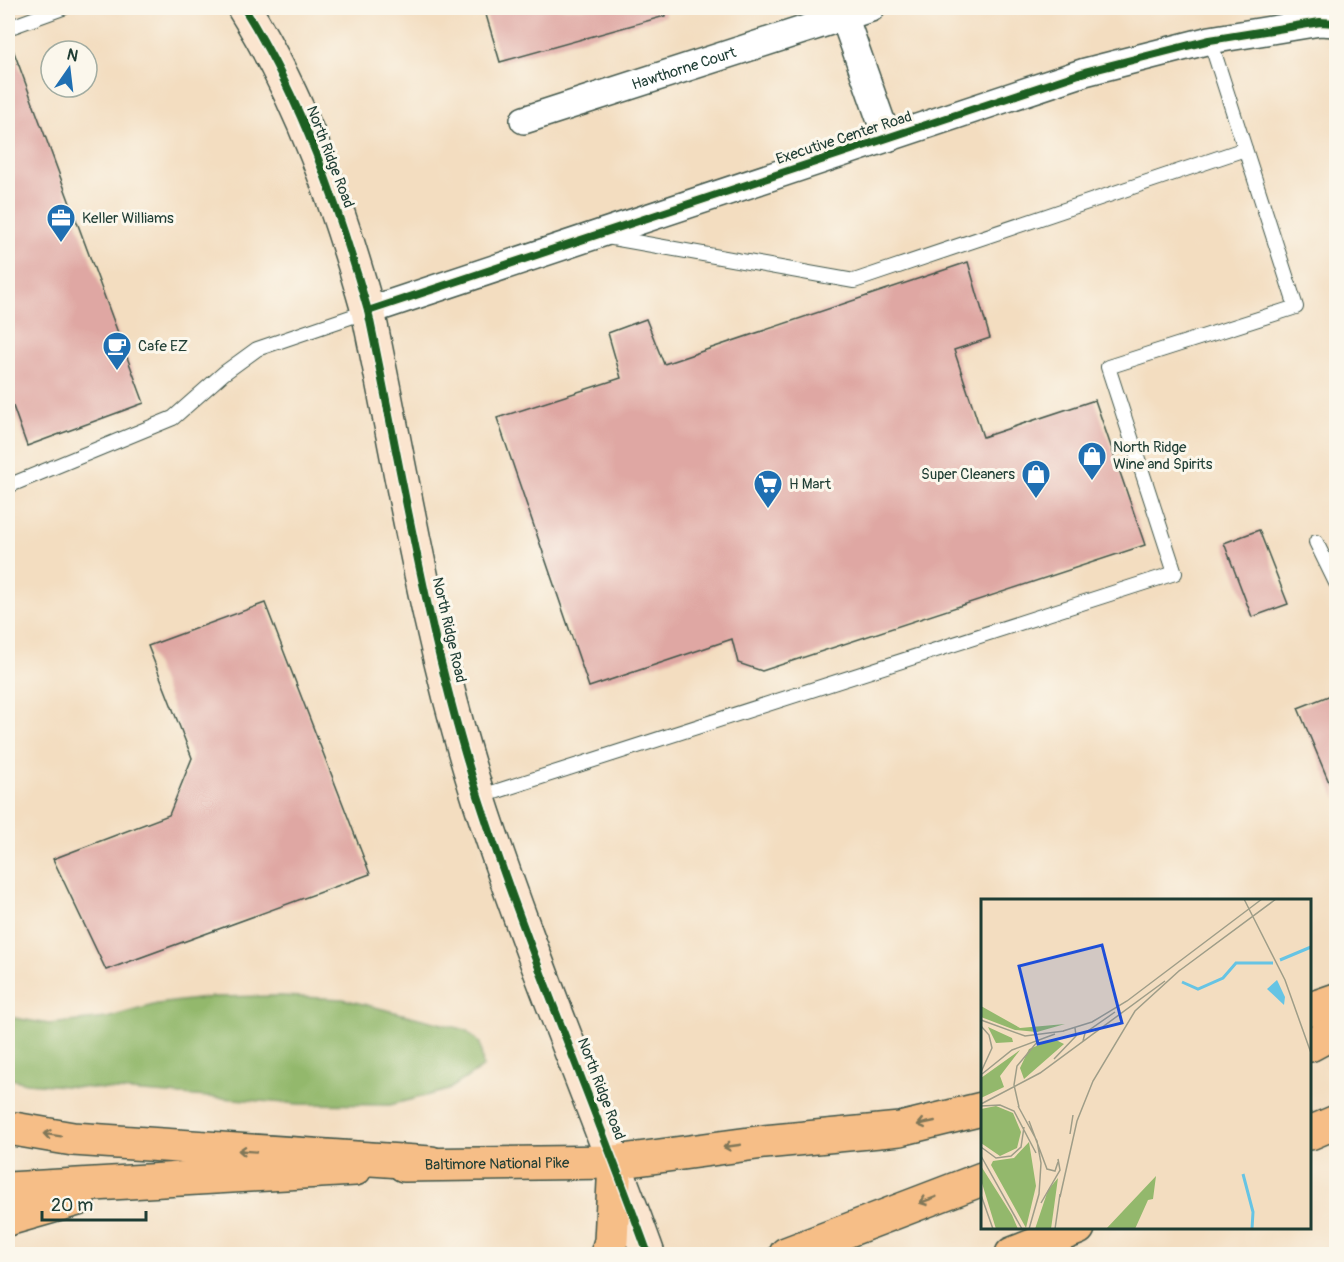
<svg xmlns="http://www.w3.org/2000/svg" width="1344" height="1262" viewBox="0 0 1344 1262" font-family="Pangolin,sans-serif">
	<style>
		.forest { fill: #93b86c; stroke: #597a50; stroke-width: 1.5 }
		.building { fill: #dfa7a3 }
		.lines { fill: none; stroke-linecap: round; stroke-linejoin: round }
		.lane-casing { stroke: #3f5549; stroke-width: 16 }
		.street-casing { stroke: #3f5549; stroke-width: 30 }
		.secondary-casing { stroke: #3f5549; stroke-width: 36 }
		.primary-casing { stroke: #3f5549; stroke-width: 36 }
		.highway-casing { stroke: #3f5549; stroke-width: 36 }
		.lane { stroke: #fff; stroke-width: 14 }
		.street { stroke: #fff; stroke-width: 27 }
		.secondary { stroke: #fbe5cf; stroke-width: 33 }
		.primary { stroke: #f6be87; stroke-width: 33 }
		.highway { stroke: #f6be87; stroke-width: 33 }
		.cycleway-casing { stroke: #fbf7ec; stroke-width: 11 }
		.cycleway { stroke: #1b5e20; stroke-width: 8 }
		.oneway { stroke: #807759 }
		.labels { text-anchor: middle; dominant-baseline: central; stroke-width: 6; stroke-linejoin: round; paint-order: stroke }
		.street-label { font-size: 15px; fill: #1f3d34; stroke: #fbf7ec }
		.poi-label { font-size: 15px; fill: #1f3d34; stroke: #fbf7ec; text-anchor: start }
		.inset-river { fill: none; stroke: #66c4e4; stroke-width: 3 }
		.inset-road { fill: none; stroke: #9e9d88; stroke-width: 1.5 }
		.view { fill: #1d4ed8; fill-opacity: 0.15; stroke: #1d4ed8; stroke-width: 3 }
		.inset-edge { fill: none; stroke: #1f3d34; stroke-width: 3 }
	</style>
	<rect width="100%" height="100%" fill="#fbf7ec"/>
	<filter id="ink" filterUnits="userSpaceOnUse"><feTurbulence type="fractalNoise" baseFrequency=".0167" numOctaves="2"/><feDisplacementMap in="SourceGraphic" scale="12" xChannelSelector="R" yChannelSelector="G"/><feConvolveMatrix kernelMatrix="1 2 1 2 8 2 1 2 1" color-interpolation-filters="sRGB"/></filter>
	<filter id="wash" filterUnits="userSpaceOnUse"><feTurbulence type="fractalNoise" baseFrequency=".008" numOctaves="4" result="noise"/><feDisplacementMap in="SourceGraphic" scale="24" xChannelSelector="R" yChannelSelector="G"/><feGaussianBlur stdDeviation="1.35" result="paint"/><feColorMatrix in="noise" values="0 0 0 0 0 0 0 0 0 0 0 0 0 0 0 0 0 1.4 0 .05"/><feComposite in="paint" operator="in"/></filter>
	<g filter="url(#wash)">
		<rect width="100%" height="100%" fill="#f3ddc0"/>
		<polygon class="forest" points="280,996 343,999 466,1030 480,1043 483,1067 448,1090 390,1105 299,1104 26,1083 8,1078 8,1017 49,1024 107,1018 157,1004 213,997"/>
		<g id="blocks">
			<g class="building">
				<polygon points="484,8 664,8 665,16 500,62"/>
				<polygon points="11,44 144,403 27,446 8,392 8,45"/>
				<polygon points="968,262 990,338 954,350 983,437 1095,400 1145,545 762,671 738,663 732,639 589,687 497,418 621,378 608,333 646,319 664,364"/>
				<polygon points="1259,530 1288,604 1252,617 1224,543"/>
				<polygon points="265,603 370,874 106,970 53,859 169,815 192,758 148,646"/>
				<polygon points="1336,693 1336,799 1298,708"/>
			</g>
		</g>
	</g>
	<g filter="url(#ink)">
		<use href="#blocks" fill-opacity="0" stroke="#3f5549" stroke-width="1.5"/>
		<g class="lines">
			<g class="lane-casing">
				<g id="lane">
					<polyline points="8,28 63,8"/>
					<polyline points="607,237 854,281 1245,149"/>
					<polyline points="8,486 173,418 224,373 257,349 368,311"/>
					<polyline points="1316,542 1336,583"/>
					<polyline points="479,797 1175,573 1108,367 1296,307 1210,40"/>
				</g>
			</g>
			<g class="street-casing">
				<g id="street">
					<polyline points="844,16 887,138"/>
					<path id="s1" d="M524 120 871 8"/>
					<polyline points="368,311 1085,72 1210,40 1320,22 1336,23"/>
				</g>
			</g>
			<g class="secondary-casing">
				<path id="secondary" d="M244 8C302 101 338 205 368 311 402 473 428 640 479 799 529 953 593 1102 648 1254"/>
			</g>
			<g class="primary-casing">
				<g id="primary">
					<polyline points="1310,1009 1336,1000"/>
					<polyline points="1310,1045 1336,1031"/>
					<polyline points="1310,1133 1336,1122"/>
					<path id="s2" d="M404 1165 615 1162 764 1142 900 1129 982 1109"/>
					<polyline points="8,1189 355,1169"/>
					<polyline points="8,1219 78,1199"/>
					<polyline points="607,1254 611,1241 615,1162"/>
					<polyline points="786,1254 982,1179"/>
					<polyline points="1012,1254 1078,1228"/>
				</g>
			</g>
			<g class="highway-casing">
				<polyline id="highway" points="8,1128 73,1139 431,1163"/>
			</g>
			<use href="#lane" class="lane"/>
			<use href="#street" class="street"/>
			<use href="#secondary" class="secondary"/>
			<use href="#primary" class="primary"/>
			<use href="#highway" class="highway"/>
			<g class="cycleway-casing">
				<g id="cycleway">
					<path d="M244 8C302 101 338 205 368 311 402 473 428 640 479 799 529 953 593 1102 648 1254"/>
					<polyline points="368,311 1085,72 1210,40 1320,22 1336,23"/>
				</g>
			</g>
			<use href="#cycleway" class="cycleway"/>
		</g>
		<defs><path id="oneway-shaft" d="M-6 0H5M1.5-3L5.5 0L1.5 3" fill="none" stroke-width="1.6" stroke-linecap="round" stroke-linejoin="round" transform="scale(1.5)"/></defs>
		<g class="oneway">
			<use href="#oneway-shaft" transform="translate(926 1123) rotate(167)"/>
			<use href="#oneway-shaft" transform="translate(52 1135) rotate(-171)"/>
			<use href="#oneway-shaft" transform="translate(732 1146) rotate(172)"/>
			<use href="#oneway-shaft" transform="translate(247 1151) rotate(-176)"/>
			<use href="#oneway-shaft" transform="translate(928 1200) rotate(159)"/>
		</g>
	</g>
	<defs>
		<g id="office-pin" transform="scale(1.5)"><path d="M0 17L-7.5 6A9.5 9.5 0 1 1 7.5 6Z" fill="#1f6fb2" stroke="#fbf7ec"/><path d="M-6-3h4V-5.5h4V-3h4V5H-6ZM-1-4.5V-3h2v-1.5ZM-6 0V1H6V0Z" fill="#fff"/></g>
		<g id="cafe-pin" transform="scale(1.5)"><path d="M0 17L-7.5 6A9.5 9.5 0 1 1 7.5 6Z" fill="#1f6fb2" stroke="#fbf7ec"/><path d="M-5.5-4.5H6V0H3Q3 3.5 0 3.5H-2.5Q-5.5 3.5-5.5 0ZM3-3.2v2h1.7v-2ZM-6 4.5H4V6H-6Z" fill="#fff"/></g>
		<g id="shop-pin" transform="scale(1.5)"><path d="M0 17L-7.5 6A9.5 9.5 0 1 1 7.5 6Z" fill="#1f6fb2" stroke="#fbf7ec"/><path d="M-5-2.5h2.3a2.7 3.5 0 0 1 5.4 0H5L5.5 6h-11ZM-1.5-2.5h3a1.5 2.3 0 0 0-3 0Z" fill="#fff"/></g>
		<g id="supermarket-pin" transform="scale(1.5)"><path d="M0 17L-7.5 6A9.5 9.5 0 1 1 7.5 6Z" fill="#1f6fb2" stroke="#fbf7ec"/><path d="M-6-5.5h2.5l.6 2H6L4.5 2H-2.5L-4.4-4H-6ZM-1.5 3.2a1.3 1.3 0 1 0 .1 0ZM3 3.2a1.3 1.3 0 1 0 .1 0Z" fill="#fff"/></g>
	</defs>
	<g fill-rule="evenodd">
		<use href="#office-pin" x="61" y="218"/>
		<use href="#cafe-pin" x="117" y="346"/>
		<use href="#shop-pin" x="1092" y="456"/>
		<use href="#shop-pin" x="1036" y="474"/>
		<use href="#supermarket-pin" x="768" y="484"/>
	</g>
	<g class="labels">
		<g class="street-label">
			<text stroke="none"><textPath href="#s1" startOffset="168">Hawthorne Court</textPath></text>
			<text transform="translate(844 138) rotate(-18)">Executive Center Road</text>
			<text transform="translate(330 157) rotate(69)">North Ridge Road</text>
			<text transform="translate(449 630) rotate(77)">North Ridge Road</text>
			<text transform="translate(601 1089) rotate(69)">North Ridge Road</text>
			<text stroke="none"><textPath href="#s2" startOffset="93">Baltimore National Pike</textPath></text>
		</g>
		<g class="poi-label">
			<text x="82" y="218">Keller Williams</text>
			<text x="138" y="346">Cafe EZ</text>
			<text x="1113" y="447">North Ridge<tspan x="1113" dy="17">Wine and Spirits</tspan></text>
			<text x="1015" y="474" text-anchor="end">Super Cleaners</text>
			<text x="789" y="484">H Mart</text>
		</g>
	</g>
	<g transform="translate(981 899)">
		<rect width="330" height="330" fill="#f3ddc0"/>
		<path d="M0 107 39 129 84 125 56 133 34 131 0 118ZM7 128 31 139 32 143 15 144ZM73 140 83 145 43 180 39 169 48 150ZM39 151 19 177 23 188 0 199V179ZM15 207 32 214 40 233 36 249 19 257 0 244V210ZM48 243 55 287 45 329 10 266 12 262 33 259ZM0 267 31 316 37 330H15L0 281ZM175 277 172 300 167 301 154 330H125ZM77 279 70 330H54L67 291Z" fill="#93b86c"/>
		<path d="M296 81 304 98 303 106 286 90Z" fill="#66c4e4"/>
		<path class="inset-river" d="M299 61 330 48M201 83 217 90 242 79 255 64H292M262 275 272 313 271 330"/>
		<path class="inset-road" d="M263 0 304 81 330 154M198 72 295 0M0 121 44 137 83 132M0 127 8 136 11 149 0 173M82 132 111 123 146 102 281 0M102 142 104 134 134 113M73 160 95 137 94 129M1 175 31 151 74 135M0 205 59 174 184 82M0 207 19 206 33 212 55 254M37 207 56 242 60 264 58 295 48 330M38 208 33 186 36 167 57 142M48 222 66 270 74 272 77 263M89 235 92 216M0 248 15 259 30 257 40 248 43 228M0 257 41 330M0 296 12 330M79 298 96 222 112 182 154 112 199 71M60 304 79 271 77 260M74 330 79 295"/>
		<path class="view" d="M121 46 141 124 57 145 38 67Z"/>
		<rect width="330" height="330" class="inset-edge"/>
	</g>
	<rect width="1344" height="1262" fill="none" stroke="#fbf7ec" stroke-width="30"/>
	<g transform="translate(69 69) rotate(14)"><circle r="28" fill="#fbf7ec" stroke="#a3ada2" stroke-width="1.5"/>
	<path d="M0-4.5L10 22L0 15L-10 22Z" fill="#1f6fb2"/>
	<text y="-9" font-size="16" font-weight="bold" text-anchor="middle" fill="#1f3d34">N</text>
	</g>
	<path d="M42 1211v9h104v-9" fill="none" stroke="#1f3d34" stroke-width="3"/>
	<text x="51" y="1211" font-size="18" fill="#1f3d34" stroke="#fbf7ec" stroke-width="4.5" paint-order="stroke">20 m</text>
</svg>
